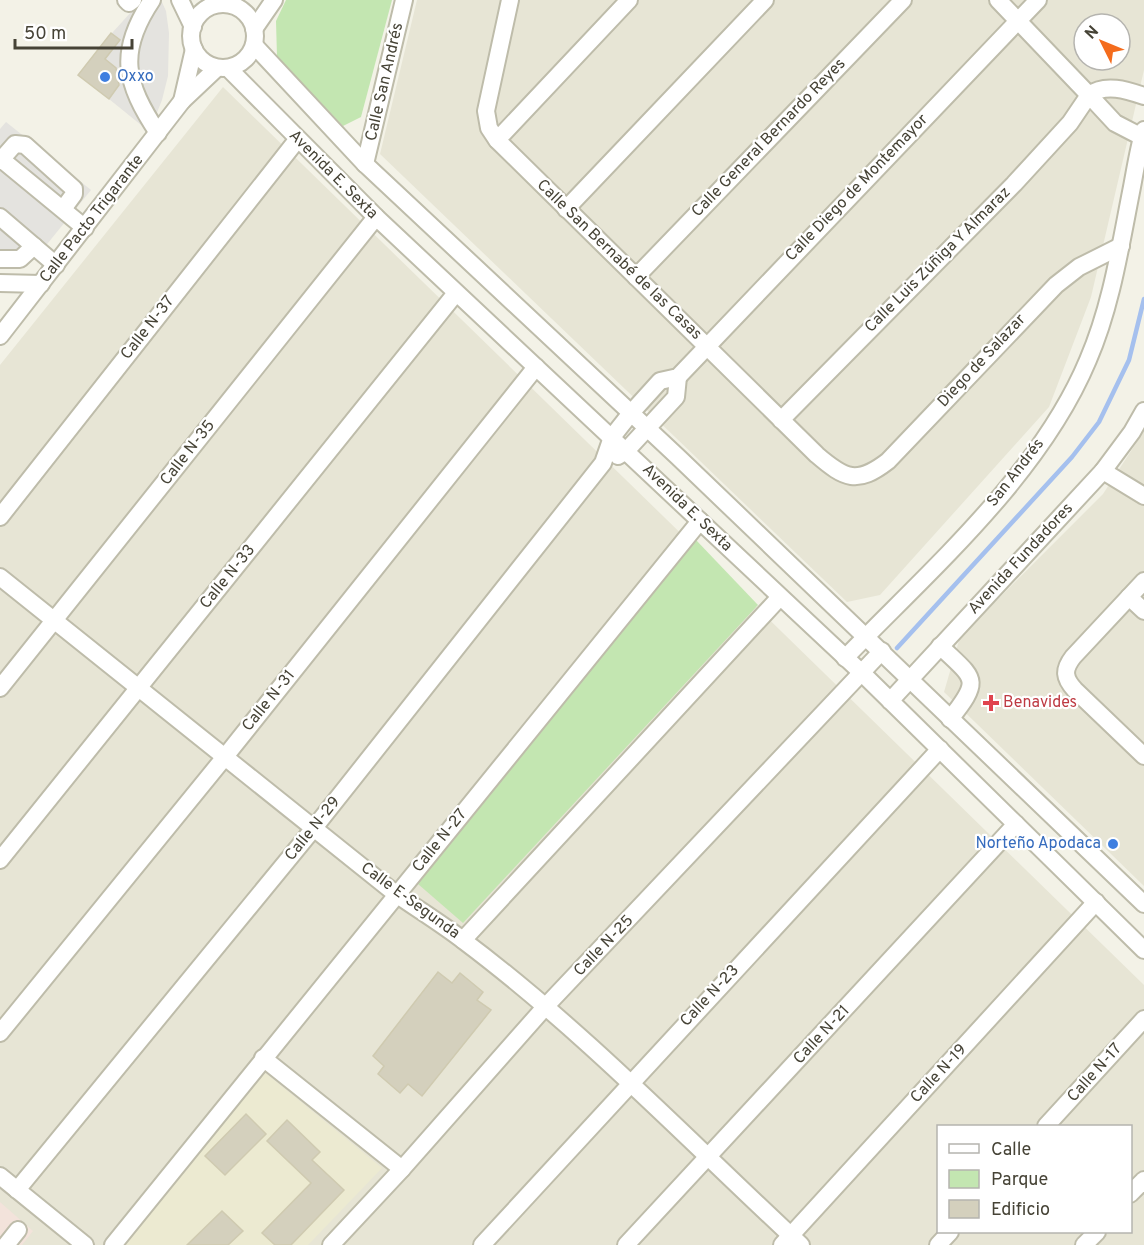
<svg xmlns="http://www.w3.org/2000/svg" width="1144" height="1245" viewBox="0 0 1144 1245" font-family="Overpass,sans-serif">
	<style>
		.residential { fill: #e7e5d5; fill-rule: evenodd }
		.education { fill: #ecead1 }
		.medical { fill: #f3e3db }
		.green { fill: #c3e6b1 }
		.parking { fill: #e4e3df }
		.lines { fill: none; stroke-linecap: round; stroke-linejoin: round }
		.stream { stroke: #a5c0ee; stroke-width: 4.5 }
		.building { fill: #d4d0bd; stroke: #cfcab0; stroke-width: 1.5 }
		.minor-casing { stroke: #bebcaa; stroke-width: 20 }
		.minor { stroke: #fff; stroke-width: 16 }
		.shop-dot { fill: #3f7fe0; stroke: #fff; stroke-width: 2 }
		.health-dot { fill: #e0444e; stroke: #fff; stroke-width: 2 }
		.labels { text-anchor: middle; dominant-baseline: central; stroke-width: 4.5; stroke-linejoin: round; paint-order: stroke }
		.shop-label { font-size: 16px; fill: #366cbe; stroke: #fff; text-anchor: start }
		.street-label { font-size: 16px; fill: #464336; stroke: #fff }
		.health-label { font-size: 16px; fill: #be3a42; stroke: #fff; text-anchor: start }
	</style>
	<rect width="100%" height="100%" fill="#f3f2e7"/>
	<g class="residential">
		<path d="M417 0H1144V70L1091 297 1049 407 880 595 847 602 380 154ZM1084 24H1120V60H1084Z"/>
		<path d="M223 87 1144 985V1245H0V365ZM938 1126H1130V1232H938Z"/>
		<polygon points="1144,431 1144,886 944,692 960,637 1103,494"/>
	</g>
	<polygon class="education" points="264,1072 382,1168 308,1245 121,1245"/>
	<polygon class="medical" points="0,1202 33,1231 22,1245 0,1245"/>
	<g class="green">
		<polygon points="286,0 392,0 361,117 343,126 277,57 276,21"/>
		<polygon points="696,540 758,605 463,923 418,884"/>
	</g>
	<g class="parking">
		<polygon points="142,0 161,0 166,11 169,33 168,76 162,100 156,115 146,129 109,99 119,85 116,68 105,59 111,50 103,43"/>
		<polygon points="6,122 91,190 39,254 6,260 0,259 0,129"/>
	</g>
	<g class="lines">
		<polyline class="stream" points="897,648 1072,457 1099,422 1129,360 1144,299"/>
	</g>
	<g class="building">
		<polygon points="111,33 120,40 105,59 116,68 119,85 109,99 78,75"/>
		<polygon points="438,972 452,983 460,973 483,992 477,1000 491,1010 422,1096 408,1084 400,1093 378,1074 384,1066 373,1056"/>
		<polygon points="246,1114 266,1134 225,1175 205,1156"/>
		<polygon points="287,1120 320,1152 312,1160 344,1190 291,1245 275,1245 262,1233 311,1183 267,1141"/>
		<polygon points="222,1211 243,1231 228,1245 187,1245"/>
	</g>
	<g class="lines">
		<g class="minor-casing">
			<g id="minor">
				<polyline points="126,0 129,3 133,0"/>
				<path d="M152 0C117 52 125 83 158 133"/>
				<polyline points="180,0 193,27"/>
				<path d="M510 0 486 111 489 128 497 140 817 455C845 479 857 485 888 461L1056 285 1079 267 1121 246"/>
				<path d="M998 0 1089 95C1105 83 1127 90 1144 96"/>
				<circle cx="223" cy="36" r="32"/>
				<polyline points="254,29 274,0"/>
				<polyline points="254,45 365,164 678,457 1144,904"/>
				<polyline points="228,68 376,217 862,673 1144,950"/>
				<polyline points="182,101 194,49"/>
				<polyline points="497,140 629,0"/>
				<polyline points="1,159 85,228"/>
				<polyline points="0,161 15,144 25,145 74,189 74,194 63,209"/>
				<polyline points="365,164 404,0"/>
				<polyline points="566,209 765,0"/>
				<polyline points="0,217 56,265"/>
				<polyline points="0,259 20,259 34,246"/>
				<polyline points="636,277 903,0"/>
				<polyline points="0,283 41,284"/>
				<polyline points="0,336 182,101 217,68"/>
				<polyline points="781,420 1014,184 1070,123 1089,95 1115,123 1142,137"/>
				<polyline points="618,456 626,451 676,397 678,377"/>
				<polyline points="1103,471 1144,496"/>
				<polyline points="0,517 297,140"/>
				<path d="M0 577 396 894C419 910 442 924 464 941 584 1031 691 1143 801 1245"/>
				<path d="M1144 581 1073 657C1063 670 1064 678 1075 690L1144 756"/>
				<polyline points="1129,597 1144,611"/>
				<path d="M940 646C974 679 983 678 950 719"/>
				<path d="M845 658C930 570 1040 475 1088 360 1111 307 1120 248 1131 192 1135 172 1138 150 1144 130"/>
				<polyline points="0,688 376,217"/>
				<polyline points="890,701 1103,471 1132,432 1144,411"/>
				<polyline points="0,860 456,293"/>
				<polyline points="463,940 780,597"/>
				<polyline points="0,1033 224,758 536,367"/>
				<polyline points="263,1058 402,1169"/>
				<polyline points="1046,1126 1144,1019"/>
				<polyline points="0,1176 85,1245"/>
				<polyline points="17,1190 314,828 603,463 612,437 631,413 660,381 678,377 1038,0"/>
				<polyline points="1130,1194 1144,1180"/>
				<polyline points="6,1245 18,1230"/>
				<polyline points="113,1245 700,521"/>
				<polyline points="331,1245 402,1169 545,1007 882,651"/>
				<polyline points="482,1245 940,749"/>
				<polyline points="626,1245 1016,824"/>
				<polyline points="782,1245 1096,902"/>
				<polyline points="938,1245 950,1232"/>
				<polyline points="1084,1245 1097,1232"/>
			</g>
		</g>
		<use href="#minor" class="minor"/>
	</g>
	<g class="shop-dot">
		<circle cx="105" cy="77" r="6"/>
		<circle cx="1113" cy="844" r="6"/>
	</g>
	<path class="health-dot" d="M988 694h6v6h6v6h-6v6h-6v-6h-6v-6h6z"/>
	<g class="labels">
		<g class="shop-label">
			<text x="117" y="77">Oxxo</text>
			<text x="1101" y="844" text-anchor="end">Norteño Apodaca</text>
		</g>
		<g class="street-label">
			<text transform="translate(385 82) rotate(-77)">Calle San Andrés</text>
			<text transform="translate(769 138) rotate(-46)">Calle General Bernardo Reyes</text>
			<text transform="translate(333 175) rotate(45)">Avenida E. Sexta</text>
			<text transform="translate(857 188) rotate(-46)">Calle Diego de Montemayor</text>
			<text transform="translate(92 219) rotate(-52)">Calle Pacto Trigarante</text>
			<text transform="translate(619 260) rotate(44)">Calle San Bernabé de las Casas</text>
			<text transform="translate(938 260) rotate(-45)">Calle Luis Zúñiga Y Almaraz</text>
			<text transform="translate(148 328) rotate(-52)">Calle N-37</text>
			<text transform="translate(982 361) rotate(-47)">Diego de Salazar</text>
			<text transform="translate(188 453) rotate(-52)">Calle N-35</text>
			<text transform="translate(1016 473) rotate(-52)">San Andrés</text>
			<text transform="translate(687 508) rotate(44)">Avenida E. Sexta</text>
			<text transform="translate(1021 559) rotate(-47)">Avenida Fundadores</text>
			<text transform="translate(228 577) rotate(-51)">Calle N-33</text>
			<text transform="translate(269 701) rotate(-51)">Calle N-31</text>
			<text transform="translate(313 829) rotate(-51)">Calle N-29</text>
			<text transform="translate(440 841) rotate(-51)">Calle N-27</text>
			<text transform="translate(410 901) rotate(36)">Calle E-Segunda</text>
			<text transform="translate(604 946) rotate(-46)">Calle N-25</text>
			<text transform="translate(710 996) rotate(-47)">Calle N-23</text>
			<text transform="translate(822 1035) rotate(-47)">Calle N-21</text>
			<text transform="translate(1095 1073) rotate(-48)">Calle N-17</text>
			<text transform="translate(939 1074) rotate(-47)">Calle N-19</text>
		</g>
		<g class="health-label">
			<text x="1003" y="703">Benavides</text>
		</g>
	</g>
	<rect x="937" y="1125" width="195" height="108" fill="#ffffff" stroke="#b5b4af" stroke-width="1.5"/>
	<rect x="949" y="1144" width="30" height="9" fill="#ffffff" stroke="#b5b4af" stroke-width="1.5"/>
	<text x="991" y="1155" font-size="18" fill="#464336">Calle</text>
	<rect x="949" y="1170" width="30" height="18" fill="#c3e6b1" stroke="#b5b4af" stroke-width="1.5"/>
	<text x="991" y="1185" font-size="18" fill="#464336">Parque</text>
	<rect x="949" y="1200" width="30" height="18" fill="#d4d0bd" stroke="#b5b4af" stroke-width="1.5"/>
	<text x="991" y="1215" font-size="18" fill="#464336">Edificio</text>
	<g transform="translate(1102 42) rotate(313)"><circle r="28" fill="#ffffff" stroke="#b5b4af" stroke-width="1.5"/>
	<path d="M0-4.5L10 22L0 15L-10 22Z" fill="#f46c1d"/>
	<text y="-9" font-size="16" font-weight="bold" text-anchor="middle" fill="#464336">N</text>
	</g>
	<path d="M15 39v9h117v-9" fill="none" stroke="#464336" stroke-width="3"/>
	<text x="24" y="39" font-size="18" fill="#464336" stroke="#ffffff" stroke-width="4.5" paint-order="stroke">50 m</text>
</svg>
